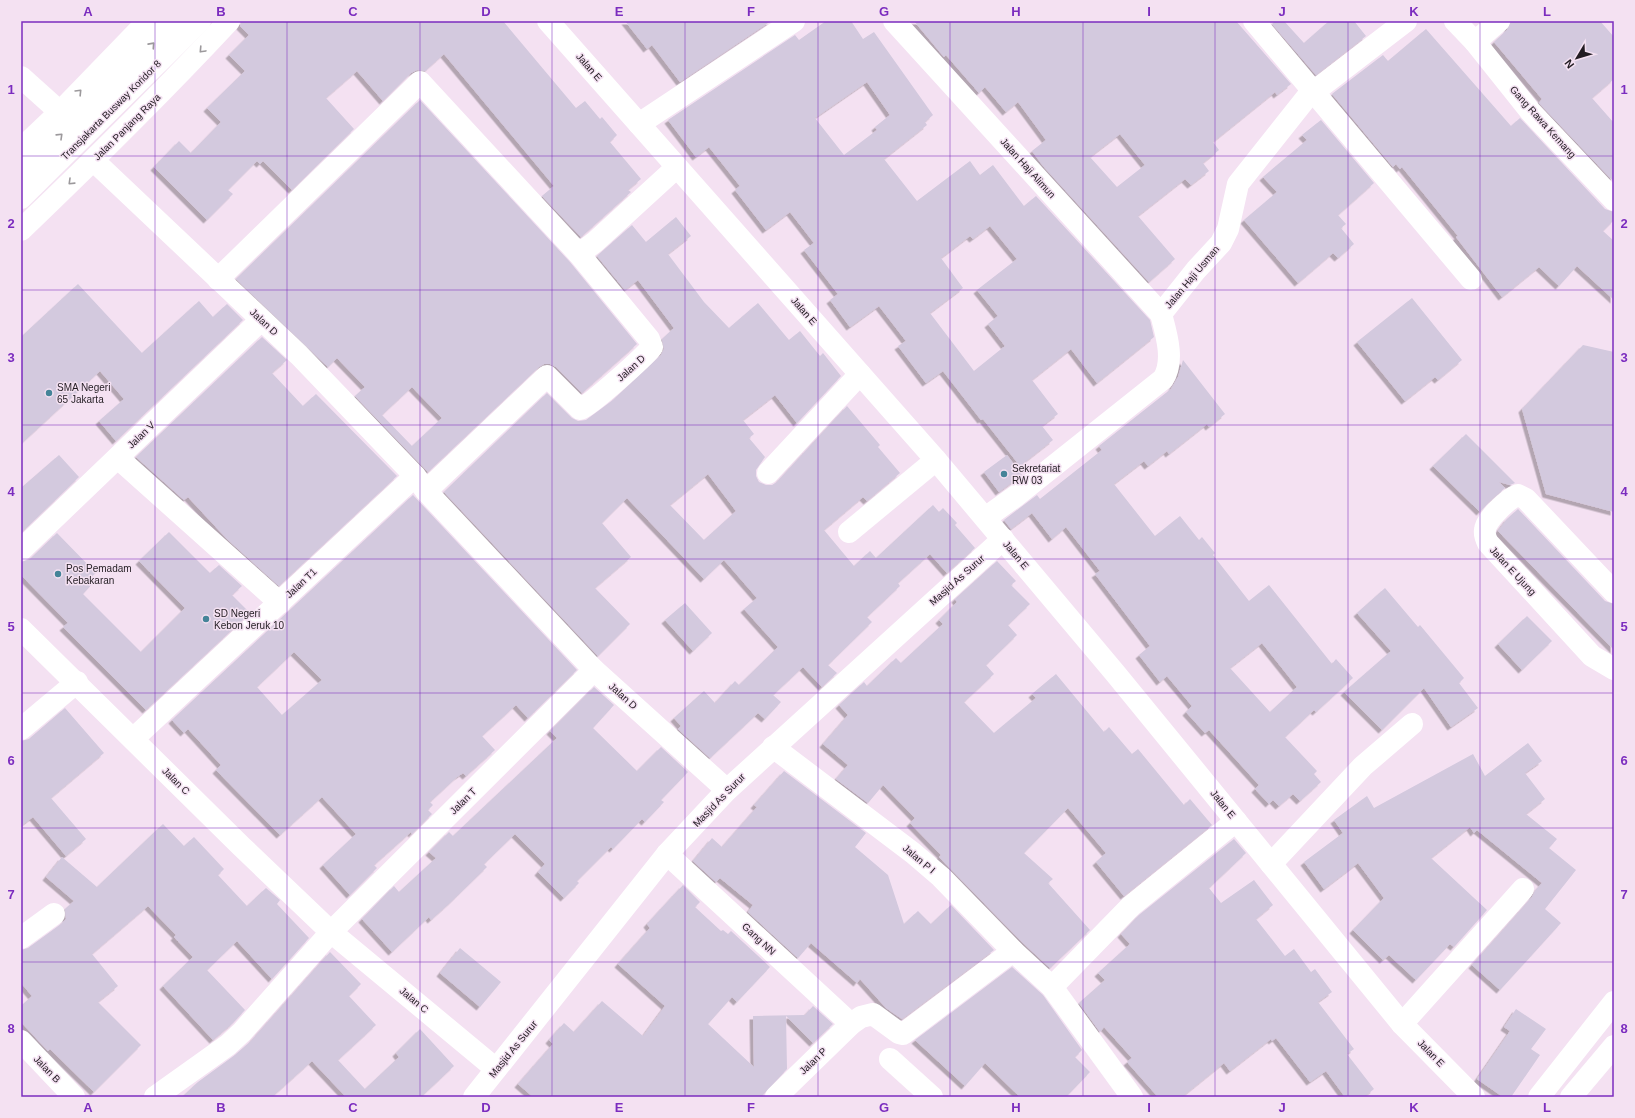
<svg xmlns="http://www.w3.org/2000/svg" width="1635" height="1118" viewBox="0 0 1635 1118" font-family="Helvetica,sans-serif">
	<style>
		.building { fill: #d3c9de; fill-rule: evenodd; filter: url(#shadow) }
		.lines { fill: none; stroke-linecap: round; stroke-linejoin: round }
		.minor { stroke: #fff; stroke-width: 22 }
		.major { stroke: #fff; stroke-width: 22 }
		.oneway { stroke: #9c999c }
		.grid { fill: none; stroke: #7b2cbf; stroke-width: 1; stroke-opacity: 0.55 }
		.poi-dot { fill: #448498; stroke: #f4e1f2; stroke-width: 1.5 }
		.labels { text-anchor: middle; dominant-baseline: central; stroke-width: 3; stroke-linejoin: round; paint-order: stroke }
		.street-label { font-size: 10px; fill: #221c22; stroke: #f4e1f2 }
		.poi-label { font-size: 10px; fill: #221c22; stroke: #f4e1f2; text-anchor: start }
		.neatline { fill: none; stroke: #7b2cbf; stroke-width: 1.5 }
		.grid-label { font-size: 13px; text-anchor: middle; font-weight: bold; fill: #7b2cbf }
	</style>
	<defs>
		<filter id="shadow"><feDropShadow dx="-3.5" dy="3.5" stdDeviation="0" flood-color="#0004"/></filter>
	</defs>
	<rect width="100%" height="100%" fill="#f4e1f2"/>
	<g class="building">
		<polygon points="241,21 503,21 576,108 585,101 600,119 602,117 617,135 610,142 641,179 628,190 631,192 581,237 542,196 554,186 444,54 425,71 417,70 411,73 383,101 357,71 326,98 354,129 292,190 263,161 260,164 257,161 228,190 233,194 207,220 154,167 179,141 191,153 221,122 207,108 245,71 229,55 249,35 240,26"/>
		<polygon points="625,21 771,21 680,82 652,45 647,49"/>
		<path d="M826 21H851L863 39 874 32 933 115 925 122 927 125 884 159 917 201 970 161 980 175 993 165 1024 206 1036 196 1150 320 1154 337 1097 383 1071 349 1032 380 1058 414 1042 426 1053 440 1020 466 983 419 981 420 943 371 926 383 898 346 906 341 879 306 850 327 830 300 838 294 804 250 814 243 790 212 766 230 735 190 740 186 709 147 696 157 668 120 795 35 799 40ZM867 82 890 115 875 127 877 130 844 155 815 118ZM990 226 1017 259 977 290 998 316 988 324 1005 346 974 371 930 313 963 288 941 258 970 236 973 239Z"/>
		<path d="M914 21H1236L1291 84 1277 95 1275 92 1213 142 1219 150 1203 163 1209 171 1191 185 1185 179 1138 216 1175 259 1149 282 1043 166 1032 151 1046 140 1018 102 1006 112 985 87 979 93 946 55 944 57ZM1120 134 1145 165 1117 187 1090 157Z"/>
		<polygon points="1275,21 1284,21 1304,43 1329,21 1354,21 1366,36 1316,75 1272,24"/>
		<polygon points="1511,21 1600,21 1614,37 1614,79 1592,98 1614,123 1614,182 1539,103 1542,99 1494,42 1507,30"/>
		<polygon points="1426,29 1511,126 1520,118 1605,209 1614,212 1614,220 1603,231 1614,241 1614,300 1577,266 1559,286 1539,267 1502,297 1456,237 1458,236 1402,167 1400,169 1396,164 1393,167 1332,94 1383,55 1388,61"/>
		<path d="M420 100 570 262 637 344 582 393 556 367 550 364H544L539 367 428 472 355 396 365 387 337 358 328 367 236 279ZM412 387 442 418 412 446 382 415Z"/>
		<polygon points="1321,120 1374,183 1338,215 1346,224 1341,228 1354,244 1338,258 1333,253 1298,283 1244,220 1277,192 1263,177 1307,140 1302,135"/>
		<path d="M676 217 691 236 668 254 704 302 729 328 758 303 789 340 800 331 820 356 823 353 841 376 797 423 775 395 743 420 754 434 749 438 765 457 756 470V476L759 482 766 485H772L777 482 847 406 880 445 878 447 900 473 867 501 863 497 824 530 854 566 870 551 876 558 933 505 939 512 943 508 957 523 955 525 975 548 947 573 930 554 898 583 900 586 867 617 872 622 828 665 837 673 822 687 803 667 773 695 781 702 765 719 758 713 710 758 678 729 681 726 674 718 704 691 715 703 735 681 739 685 778 647 744 609 757 598 724 560 704 579 627 498 602 523 631 557 595 588 630 624 598 656 444 492 547 393 572 418 578 421 586 420 613 400 661 355 664 349 662 339 674 328 638 280 625 290 597 256 632 225 646 242ZM708 474 736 511 704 540 670 505Z"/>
		<polygon points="78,284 142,353 199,301 213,317 227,304 243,320 116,441 99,421 124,399 100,371 21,444 21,337"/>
		<polygon points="1412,298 1462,360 1438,380 1435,377 1405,401 1357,342"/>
		<polygon points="262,337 287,360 272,373 303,406 316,394 397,476 279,586 227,539 188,497 184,500 136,457"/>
		<polygon points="1583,345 1614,352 1614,512 1546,494 1522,409"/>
		<path d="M1183 360 1225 414 1209 427 1207 424 1169 454 1167 451 1148 466 1144 461 1114 484 1155 536 1180 516 1199 540 1202 537 1215 553 1213 555 1249 601 1269 585 1332 664 1336 659 1353 678 1316 712 1314 710 1285 737 1317 771 1314 774 1321 782 1300 801 1293 794 1279 806 1273 800 1269 804 1255 789 1259 785 1209 730 1205 733 1186 712 1192 706 1167 676 1160 682 1139 655 1150 646 1095 574 1100 571 1066 527 1052 539 1032 513 1011 529 1004 520 1037 495 1040 499 1083 465 1102 450 1099 446 1171 389 1178 377ZM1262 643 1297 687 1270 712 1230 668Z"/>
		<polygon points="1466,434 1515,483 1510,485 1499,482 1505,488 1490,501 1480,512 1433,466"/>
		<polygon points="59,455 79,477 21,533 21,488"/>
		<polygon points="1007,455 1022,475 999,492 984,472"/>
		<path d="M413 495 577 670 528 718 516 705 482 736 495 750 466 776 463 773 457 777 430 802 433 805 428 810 432 814 412 834 411 832 374 865 377 868 350 895 323 865 356 834 322 797 280 835 216 770 221 765 188 729 184 733 172 720ZM294 652 322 680 282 715 257 687Z"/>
		<polygon points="1518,509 1605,601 1614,604 1614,650 1498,531 1507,519"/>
		<polygon points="169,532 210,573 219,565 242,586 232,595 250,613 146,710 63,627 68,623 21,575 21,562 30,559 57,533 96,573 89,579 93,583 83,594 141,652 185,608 139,561"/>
		<polygon points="997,561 1016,581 1011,585 1030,604 1008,625 1017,635 986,665 994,674 964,702 994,733 1036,698 1032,694 1056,674 1104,732 1109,727 1132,754 1138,749 1184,805 1190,799 1212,825 1124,896 1096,862 1106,853 1068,808 1024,853 1053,879 1048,883 1090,930 1050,968 1022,942 939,857 941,855 910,823 915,818 883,785 868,803 836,779 848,765 823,744 848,715 839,705 864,682 867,686 896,658 901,663 943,624 939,620 957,602 955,599"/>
		<polygon points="1385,588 1418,627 1420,625 1464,678 1459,683 1478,708 1451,727 1424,688 1382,730 1344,692 1391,651 1357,613"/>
		<polygon points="685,603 712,633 693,651 665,620"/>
		<polygon points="1527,616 1552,641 1522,670 1498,644"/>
		<polygon points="594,687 614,705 593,728 637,771 661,747 688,772 661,800 664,802 645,822 642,819 613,849 611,847 577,881 579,883 564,898 538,872 545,864 515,834 484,864 487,867 451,902 431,920 429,917 392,952 362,919 394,886 399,892 436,858 429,852 449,832 453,836 557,738 550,731"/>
		<polygon points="65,708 104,753 51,798 86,839 66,856 33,817 21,826 21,741 29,739"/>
		<polygon points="1528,743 1542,761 1525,773 1545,799 1526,814 1557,839 1549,848 1576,870 1545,909 1561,923 1500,990 1472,965 1532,897 1535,891 1542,883 1477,830 1474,833 1470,827 1431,858 1487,910 1454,947 1450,944 1416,980 1389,955 1383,960 1353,930 1384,898 1358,863 1324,889 1304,862 1343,833 1334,820 1367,796 1374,808 1473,754 1485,776"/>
		<polygon points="784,771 866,833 855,847 888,875 904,924 918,911 931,924 951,905 994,950 902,1019 886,1008 860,979 857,983 811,943 798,958 748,912 753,905 720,878 716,882 693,861 712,838 722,847 757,807 754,805"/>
		<polygon points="163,824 184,846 194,837 224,869 218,875 247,906 266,888 280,900 277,904 309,938 272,979 237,941 207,970 245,1010 233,1023 213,1040 163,986 193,957 174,937 176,935 148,906 92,954 118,986 98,1002 141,1045 94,1092 50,1049 48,1051 21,1022 21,1006 32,996 21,983 21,950 28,948 61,924 66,919 65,909 74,901 46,877 62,857 97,887"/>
		<polygon points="1234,839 1246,853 1209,888 1221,903 1254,880 1273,905 1256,919 1285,956 1294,949 1311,972 1315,969 1332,992 1318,1002 1354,1049 1347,1054 1374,1089 1364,1097 1345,1097 1326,1071 1310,1082 1276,1038 1272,1041 1271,1039 1230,1071 1224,1063 1182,1097 1158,1097 1127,1062 1132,1058 1104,1027 1100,1032 1079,1003 1105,980 1098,973 1130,944 1121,934 1139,915"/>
		<polygon points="683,885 700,902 695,907 721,931 723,930 728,934 731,931 770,967 737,1002 732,997 708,1024 754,1067 753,1016 805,1015 813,1006 833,1024 813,1043 786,1016 787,1069 761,1097 533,1097 518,1084 553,1044 549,1040 564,1023 574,1032 602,1001 643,1036 665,1006 618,964 650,928 647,924"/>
		<polygon points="460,948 501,982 480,1007 440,973"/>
		<polygon points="330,952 361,984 349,996 376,1025 338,1060 365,1089 399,1057 396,1053 420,1029 454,1066 421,1097 346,1097 312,1061 272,1097 182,1097 198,1082 235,1055 251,1041"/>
		<polygon points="1012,967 1043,995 1082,1050 1075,1057 1090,1072 1066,1097 1020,1097 985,1063 965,1086 915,1040"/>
		<polygon points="1516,1009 1546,1029 1531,1049 1540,1055 1511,1097 1503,1097 1477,1079 1510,1031 1504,1027"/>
	</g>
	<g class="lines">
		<g class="minor">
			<polyline points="548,21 936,460 1115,673 1402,1024 1474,1097"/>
			<polyline points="894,21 1161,314"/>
			<polyline points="1254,21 1471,279"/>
			<polyline points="1455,21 1475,42 1499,21"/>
			<polyline points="1475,42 1530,111 1614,200"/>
			<polyline points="21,77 60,112"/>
			<polyline points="639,124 794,21"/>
			<polyline points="94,161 299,355 415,476 426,491 594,670 727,790"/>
			<polyline points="21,173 124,75 173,21"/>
			<polyline points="21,198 200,21"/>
			<polyline points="218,279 420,82 579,254"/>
			<polyline points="118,458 280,603"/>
			<polyline points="768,473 860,374"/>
			<path d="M426 491 547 376 580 409C591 405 643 358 652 347L649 339 579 254 595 242 677 167"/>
			<path d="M985 518 1016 496 1163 379C1175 361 1166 333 1161 314L1196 270 1221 243 1228 229 1238 184 1307 97 1406 21"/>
			<polyline points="849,532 936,460"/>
			<polyline points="21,550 261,320"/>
			<path d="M1614 592 1526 499 1518 495C1509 498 1485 520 1485 530 1484 535 1486 539 1488 543L1592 656 1614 669"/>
			<polyline points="21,629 241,846 331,932 496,1069"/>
			<polyline points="21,729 77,682"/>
			<polyline points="133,739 415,476"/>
			<polyline points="773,747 913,853 941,877 1013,951 1052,987 1131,906 1236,821"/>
			<polyline points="667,854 851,1024"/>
			<polyline points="1271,864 1363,766 1412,724"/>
			<polyline points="21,938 54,914"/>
			<polyline points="1052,987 1132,1097"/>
			<polyline points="1402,1024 1523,889"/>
			<polyline points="21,1041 74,1097"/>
			<polyline points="890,1059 932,1097"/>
			<polyline points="155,1097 228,1045 242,1032 331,932 594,670"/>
			<polyline points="474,1097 667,854 727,790 1003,539"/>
			<polyline points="776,1097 851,1024 861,1017 873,1014 899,1033 903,1034 1013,951"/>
			<polyline points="1539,1097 1614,1002"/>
			<polyline points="1571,1097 1614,1046"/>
		</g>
		<g class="major">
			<polyline points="21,149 60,112 148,21"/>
			<path d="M21 230C92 162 162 93 229 21"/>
		</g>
	</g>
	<defs><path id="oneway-chevron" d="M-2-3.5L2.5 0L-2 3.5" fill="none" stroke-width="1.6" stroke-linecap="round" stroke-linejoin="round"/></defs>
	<g class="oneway">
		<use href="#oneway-chevron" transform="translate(152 45) rotate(-48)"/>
		<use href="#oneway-chevron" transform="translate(202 50) rotate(133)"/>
		<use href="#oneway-chevron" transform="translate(79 92) rotate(-46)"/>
		<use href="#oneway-chevron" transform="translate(60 136) rotate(-44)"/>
		<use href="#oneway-chevron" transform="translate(71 182) rotate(136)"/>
	</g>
	<path class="grid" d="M155 21V1097M287 21V1097M420 21V1097M552 21V1097M685 21V1097M818 21V1097M950 21V1097M1083 21V1097M1215 21V1097M1348 21V1097M1480 21V1097M21 156H1614M21 290H1614M21 425H1614M21 559H1614M21 693H1614M21 828H1614M21 962H1614"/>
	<g class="poi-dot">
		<circle cx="49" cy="393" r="4"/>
		<circle cx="1004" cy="474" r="4"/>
		<circle cx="58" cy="574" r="4"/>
		<circle cx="206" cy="619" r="4"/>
	</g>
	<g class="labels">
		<g class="street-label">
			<text transform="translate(589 67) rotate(49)">Jalan E</text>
			<text transform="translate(111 110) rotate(-45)">Transjakarta Busway Koridor 8</text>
			<text transform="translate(1543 122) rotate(48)">Gang Rawa Kemang</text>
			<text transform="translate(127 127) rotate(-45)">Jalan Panjang Raya</text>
			<text transform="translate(1028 168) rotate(48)">Jalan Haji Alimun</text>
			<text transform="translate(1192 277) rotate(-50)">Jalan Haji Usman</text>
			<text transform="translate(804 311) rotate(49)">Jalan E</text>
			<text transform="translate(264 322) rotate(43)">Jalan D</text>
			<text transform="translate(631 368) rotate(-42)">Jalan D</text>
			<text transform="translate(141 435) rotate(-44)">Jalan V</text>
			<text transform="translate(1016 555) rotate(50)">Jalan E</text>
			<text transform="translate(1513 571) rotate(47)">Jalan E Ujung</text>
			<text transform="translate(957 580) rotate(-42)">Masjid As Surur</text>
			<text transform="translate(301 583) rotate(-43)">Jalan T1</text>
			<text transform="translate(623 696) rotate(42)">Jalan D</text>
			<text transform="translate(176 781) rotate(45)">Jalan C</text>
			<text transform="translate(719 800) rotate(-46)">Masjid As Surur</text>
			<text transform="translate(463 801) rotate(-45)">Jalan T</text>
			<text transform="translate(1223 804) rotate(51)">Jalan E</text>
			<text transform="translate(919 859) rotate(40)">Jalan P I</text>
			<text transform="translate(759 939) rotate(43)">Gang NN</text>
			<text transform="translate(414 1000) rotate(40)">Jalan C</text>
			<text transform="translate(513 1049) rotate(-51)">Masjid As Surur</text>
			<text transform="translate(1431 1053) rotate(46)">Jalan E</text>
			<text transform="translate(813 1061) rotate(-44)">Jalan P</text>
			<text transform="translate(47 1069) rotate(46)">Jalan B</text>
		</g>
		<g class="poi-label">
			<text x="57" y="387">SMA Negeri<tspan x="57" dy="12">65 Jakarta</tspan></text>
			<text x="1012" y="468">Sekretariat<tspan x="1012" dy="12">RW 03</tspan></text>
			<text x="66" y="568">Pos Pemadam<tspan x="66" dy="12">Kebakaran</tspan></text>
			<text x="214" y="613">SD Negeri<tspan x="214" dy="12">Kebon Jeruk 10</tspan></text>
		</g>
	</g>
	<rect width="1635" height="1118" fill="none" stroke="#f4e1f2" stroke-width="44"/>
	<g transform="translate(1577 58) rotate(232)" stroke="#f4e1f2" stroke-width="3" paint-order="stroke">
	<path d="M0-3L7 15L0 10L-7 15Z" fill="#221c22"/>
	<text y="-6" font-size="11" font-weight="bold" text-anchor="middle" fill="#221c22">N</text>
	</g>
	<rect x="22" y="22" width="1591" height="1074" class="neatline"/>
	<g class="grid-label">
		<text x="88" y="16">A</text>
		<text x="221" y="16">B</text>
		<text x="353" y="16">C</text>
		<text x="486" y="16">D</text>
		<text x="619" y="16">E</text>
		<text x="751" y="16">F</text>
		<text x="884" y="16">G</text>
		<text x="1016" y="16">H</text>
		<text x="1149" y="16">I</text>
		<text x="1282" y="16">J</text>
		<text x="1414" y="16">K</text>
		<text x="1547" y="16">L</text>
		<text x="11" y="94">1</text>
		<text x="1624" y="94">1</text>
		<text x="11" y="228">2</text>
		<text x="1624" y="228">2</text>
		<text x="11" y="362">3</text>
		<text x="1624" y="362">3</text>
		<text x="11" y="496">4</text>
		<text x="1624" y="496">4</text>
		<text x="11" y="631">5</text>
		<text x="1624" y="631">5</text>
		<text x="11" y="765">6</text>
		<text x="1624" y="765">6</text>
		<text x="11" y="899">7</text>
		<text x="1624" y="899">7</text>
		<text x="11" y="1033">8</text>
		<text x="1624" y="1033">8</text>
		<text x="88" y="1112">A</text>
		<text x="221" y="1112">B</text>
		<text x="353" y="1112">C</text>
		<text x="486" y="1112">D</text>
		<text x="619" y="1112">E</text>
		<text x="751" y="1112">F</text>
		<text x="884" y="1112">G</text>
		<text x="1016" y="1112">H</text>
		<text x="1149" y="1112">I</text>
		<text x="1282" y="1112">J</text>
		<text x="1414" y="1112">K</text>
		<text x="1547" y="1112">L</text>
	</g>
</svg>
